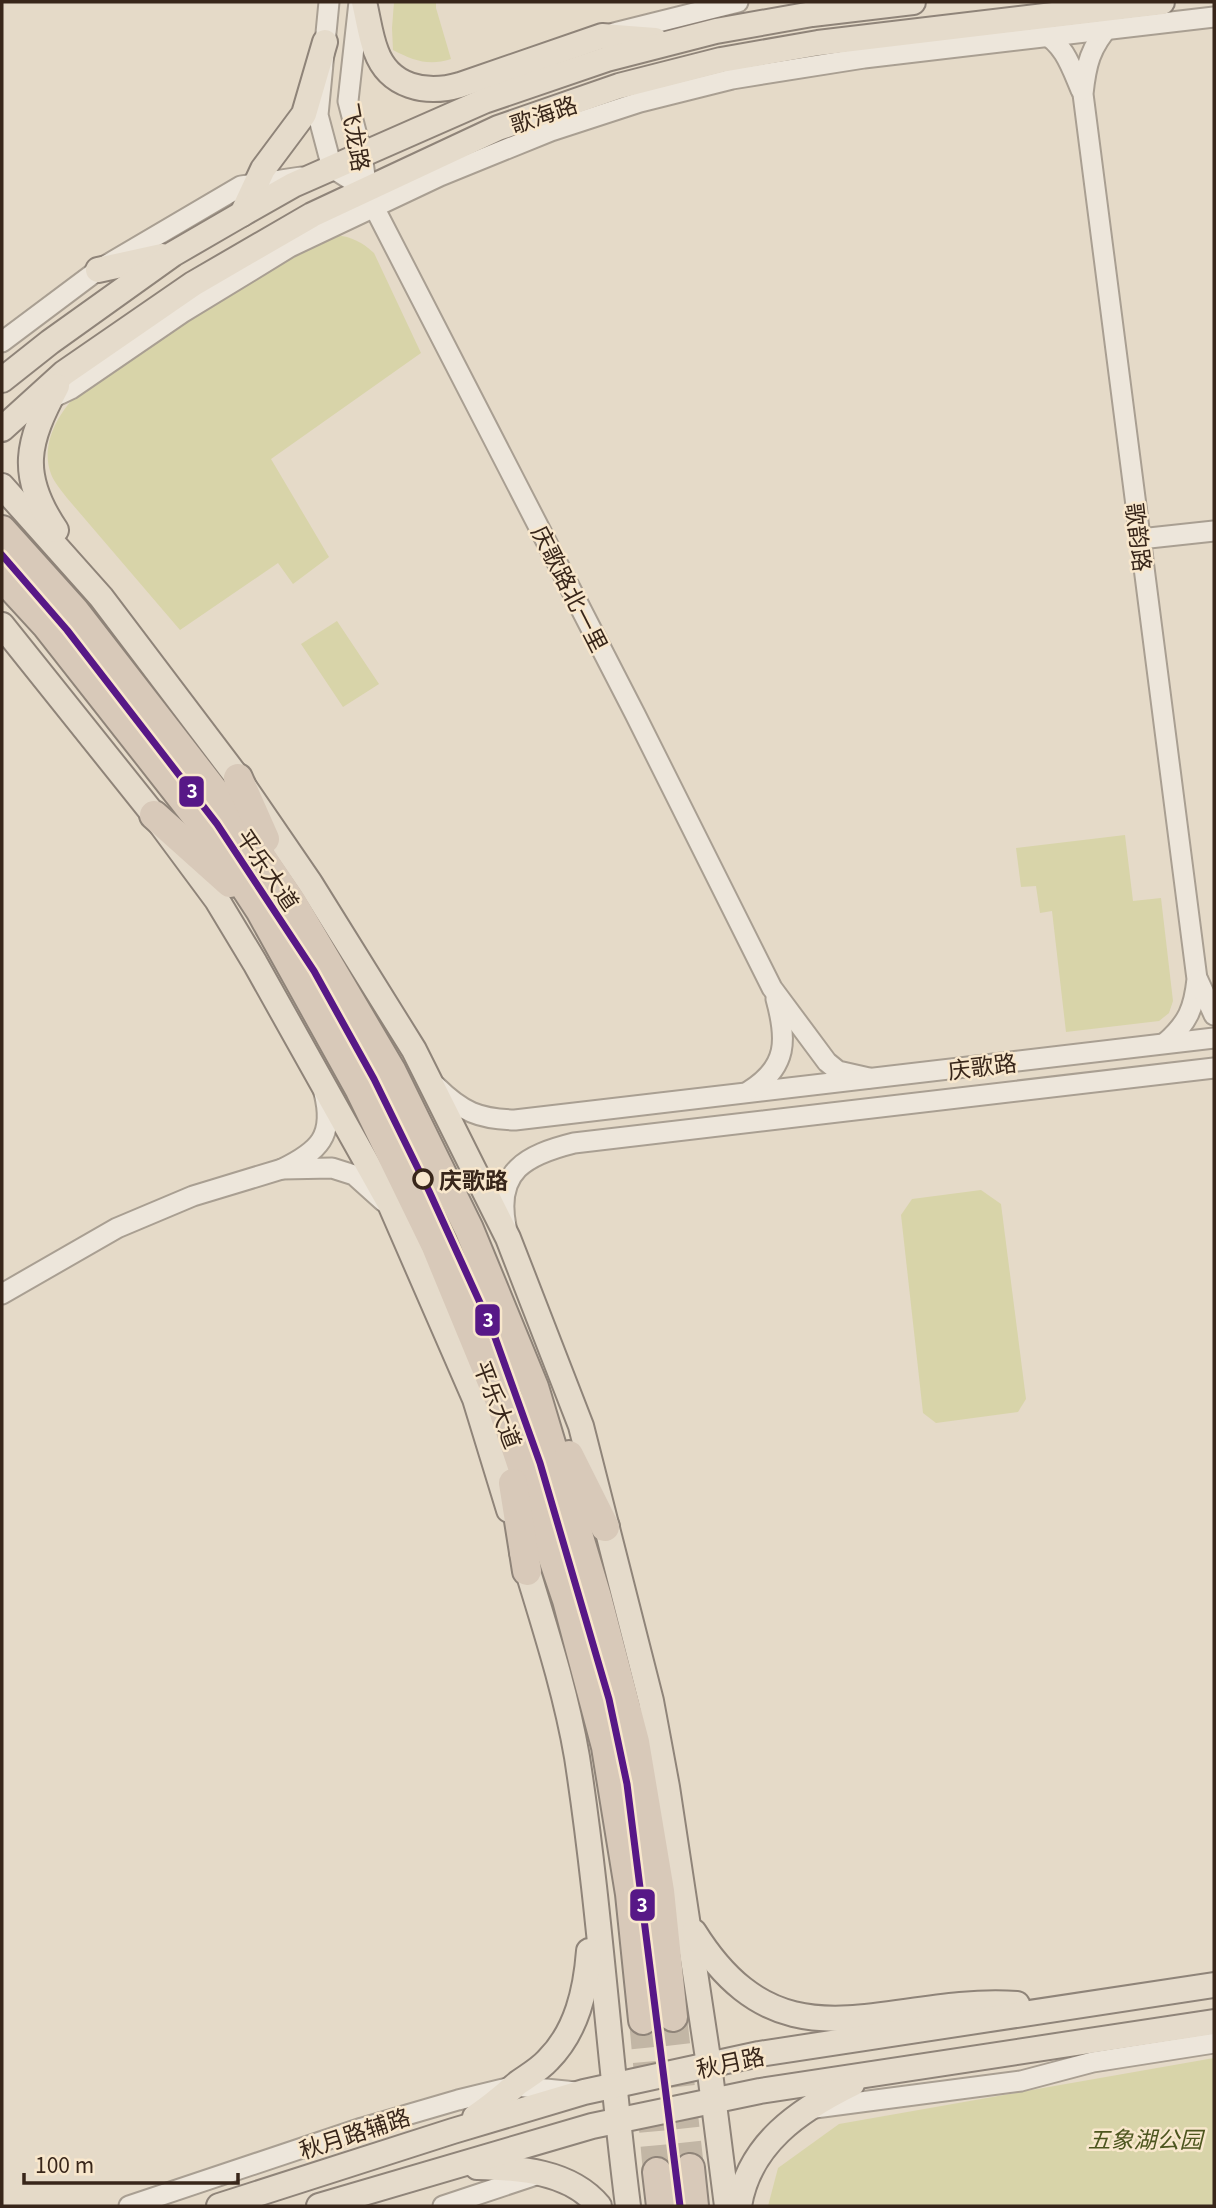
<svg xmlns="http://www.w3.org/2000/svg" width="1216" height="2208" viewBox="0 0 1216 2208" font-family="Georgia,'Noto Sans SC',serif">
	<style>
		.green { fill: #d8d4a9 }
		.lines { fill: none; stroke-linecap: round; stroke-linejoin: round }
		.highway-tunnel { stroke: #c2b6a5; stroke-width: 28; stroke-dasharray: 28 14; stroke-linecap: butt }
		.minor-casing { stroke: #a99f92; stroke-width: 23 }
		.major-casing { stroke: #8f8479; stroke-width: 28 }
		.highway-casing { stroke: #8f8479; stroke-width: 32 }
		.minor { stroke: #ede6db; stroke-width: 19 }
		.major { stroke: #e5dbcb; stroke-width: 24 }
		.highway { stroke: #d8c9b9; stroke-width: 28 }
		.metro-1-casing { stroke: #f8e7cc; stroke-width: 12 }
		.metro-1 { stroke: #571887; stroke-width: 7 }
		.stop-dot { fill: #f8e7cc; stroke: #38261a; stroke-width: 3.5 }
		.labels { text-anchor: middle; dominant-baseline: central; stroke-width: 5; stroke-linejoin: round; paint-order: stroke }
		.street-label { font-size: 23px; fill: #38261a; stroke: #f8e7cc }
		.stop-label { font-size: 23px; font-weight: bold; fill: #38261a; stroke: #f8e7cc; text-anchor: start }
		.park-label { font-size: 23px; font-style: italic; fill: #4d561f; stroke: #f8e7cc }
		.line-badge { stroke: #f8e7cc; stroke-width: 2.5 }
		.badge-label { font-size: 19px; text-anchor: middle; font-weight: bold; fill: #fff }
	</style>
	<rect width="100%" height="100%" fill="#e5dac8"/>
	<g class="green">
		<path d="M394 2H436V8L451 59C429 66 414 61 393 50L392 28Z"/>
		<path d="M336 235C352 237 362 242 374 253L421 353 271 459 329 557 293 584 278 563 180 630 67 498C61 490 54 482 51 474 41 448 55 419 72 400L177 323 321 239Z"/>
		<polygon points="337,621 379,684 343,707 301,644"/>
		<polygon points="1125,835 1133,901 1161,898 1173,1001 1169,1013 1159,1021 1066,1032 1052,911 1040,913 1036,886 1021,887 1016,848"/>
		<polygon points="981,1190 1001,1204 1026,1399 1018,1412 936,1423 923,1413 901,1215 912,1199"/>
		<polygon points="1214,2058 1214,2206 768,2206 778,2168 839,2124"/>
	</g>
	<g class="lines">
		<g class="highway-tunnel">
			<polyline points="673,2017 690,2168"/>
			<polyline points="643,2020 657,2172"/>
		</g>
		<g class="minor-casing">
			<g id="minor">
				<polyline points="329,2 318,115 332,168 367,190"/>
				<polyline points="359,2 348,101 362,155 367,190 374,207 635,714 772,988 827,1062 838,1071 869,1078"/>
				<path d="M1111 24C1090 47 1086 65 1083 94L1197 979C1194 1008 1188 1023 1165 1043"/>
				<polyline points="614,33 738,2"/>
				<path d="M1042 33C1064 43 1072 69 1081 90"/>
				<polyline points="2,342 98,270 241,186 301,177"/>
				<polyline points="46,401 71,389 182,313 290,247 440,176 551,131 640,102 732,79 864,58 1214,17"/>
				<polyline points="1140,539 1214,531"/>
				<polyline points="1198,980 1214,1015"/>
				<path d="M436 1086C462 1112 479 1119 515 1120L1214 1038"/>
				<path d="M749 1091C788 1067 787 1039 776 999"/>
				<path d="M324 1093C335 1136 319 1151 282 1169L332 1168 354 1175 384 1202"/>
				<path d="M506 1226C495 1171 526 1155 574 1143L1214 1068"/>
				<polyline points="2,1294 117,1228 193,1196 282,1169"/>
				<polyline points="815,2108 1021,2081 1093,2062 1214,2043"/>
				<polyline points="129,2206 362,2128 458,2100 515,2086 576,2092"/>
				<polyline points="443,2206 542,2173"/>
			</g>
		</g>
		<g class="major-casing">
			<g id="major">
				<path d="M364 2C368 18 370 36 376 51 389 87 426 95 460 85L602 36 655 40"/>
				<polyline points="242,214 263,169 304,114 325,42"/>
				<polyline points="98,270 162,256"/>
				<polyline points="2,380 50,342 173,254 242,214 293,185 484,101 607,59 716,31 812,14 913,2"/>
				<polyline points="2,429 64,373 193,284 312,215 498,128 619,86 721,60 818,43 1162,2"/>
				<polyline points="2,486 101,597 238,778 310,883 414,1050 508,1238 581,1426 651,1701 667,1787 709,2065 727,2206"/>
				<path d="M56 530C18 474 27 442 57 386"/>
				<polyline points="2,625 154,815 217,900 255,963 390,1204 475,1399 509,1510"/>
				<path d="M522 1552C542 1619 565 1687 577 1757 600 1906 609 2057 628 2206"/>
				<path d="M694 1932C784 2076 885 1995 1017 2004"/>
				<path d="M475 2117C492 2106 503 2096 518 2083 528 2076 540 2069 548 2060 577 2031 586 1990 589 1951"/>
				<path d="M477 2167C519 2168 570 2171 599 2206"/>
				<polyline points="219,2206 453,2131 584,2092 759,2054 1214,1985"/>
				<polyline points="319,2206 592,2126 760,2091 1214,2022"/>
				<path d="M739 2206C749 2144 799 2110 852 2084"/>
			</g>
		</g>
		<g class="highway-casing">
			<g id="highway">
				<polyline points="2,530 74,610 235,818 292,902 391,1070 469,1229 534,1387 597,1597 635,1742 660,1891 673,2017"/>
				<polyline points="2,577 47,626 211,835 260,910 360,1090 435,1244 501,1404 567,1600 606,1747 630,1894 643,2020"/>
				<polyline points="238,778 265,839"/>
				<polyline points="154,815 230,883"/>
				<polyline points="569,1455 605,1527"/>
				<polyline points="513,1483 527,1571"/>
				<polyline points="690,2168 694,2206"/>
				<polyline points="657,2172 661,2206"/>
			</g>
		</g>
		<use href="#minor" class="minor"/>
		<use href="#major" class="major"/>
		<use href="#highway" class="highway"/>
		<g class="metro-1-casing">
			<polyline id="metro-1" points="2,555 67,630 217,824 314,971 374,1079 429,1191 492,1329 540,1463 609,1699 627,1784 680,2206"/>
		</g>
		<use href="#metro-1" class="metro-1"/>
	</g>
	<circle class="stop-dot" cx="423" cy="1179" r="9"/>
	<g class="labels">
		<g class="street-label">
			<text transform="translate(543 113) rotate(-19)">歌海路</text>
			<text transform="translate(357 137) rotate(80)">飞龙路</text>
			<text transform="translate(1140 537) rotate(83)">歌韵路</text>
			<text transform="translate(571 588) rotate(63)">庆歌路北一里</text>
			<text transform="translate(269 869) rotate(56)">平乐大道</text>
			<text transform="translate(982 1065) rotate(-7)">庆歌路</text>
			<text transform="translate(499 1404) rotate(69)">平乐大道</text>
			<text transform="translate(730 2061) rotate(-12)">秋月路</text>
			<text transform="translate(354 2132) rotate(-18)">秋月路辅路</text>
		</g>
		<g class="stop-label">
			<text x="439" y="1179">庆歌路</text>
		</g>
		<g class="park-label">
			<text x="1145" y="2138">五象湖公园</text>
		</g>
	</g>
	<g class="line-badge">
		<rect x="178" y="775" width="27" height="33" rx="7" fill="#571887"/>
		<rect x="474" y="1303" width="27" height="34" rx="7" fill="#571887"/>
		<rect x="629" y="1888" width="27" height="34" rx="7" fill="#571887"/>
	</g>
	<g class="badge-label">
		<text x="192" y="798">3</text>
		<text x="488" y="1327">3</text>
		<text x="642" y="1912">3</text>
	</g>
	<rect width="1216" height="2208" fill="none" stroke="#38261a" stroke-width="7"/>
	<path d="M24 2173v10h214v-10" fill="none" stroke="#38261a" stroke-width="3.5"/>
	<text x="35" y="2173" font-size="21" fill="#38261a" stroke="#f8e7cc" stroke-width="5" paint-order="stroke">100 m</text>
</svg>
